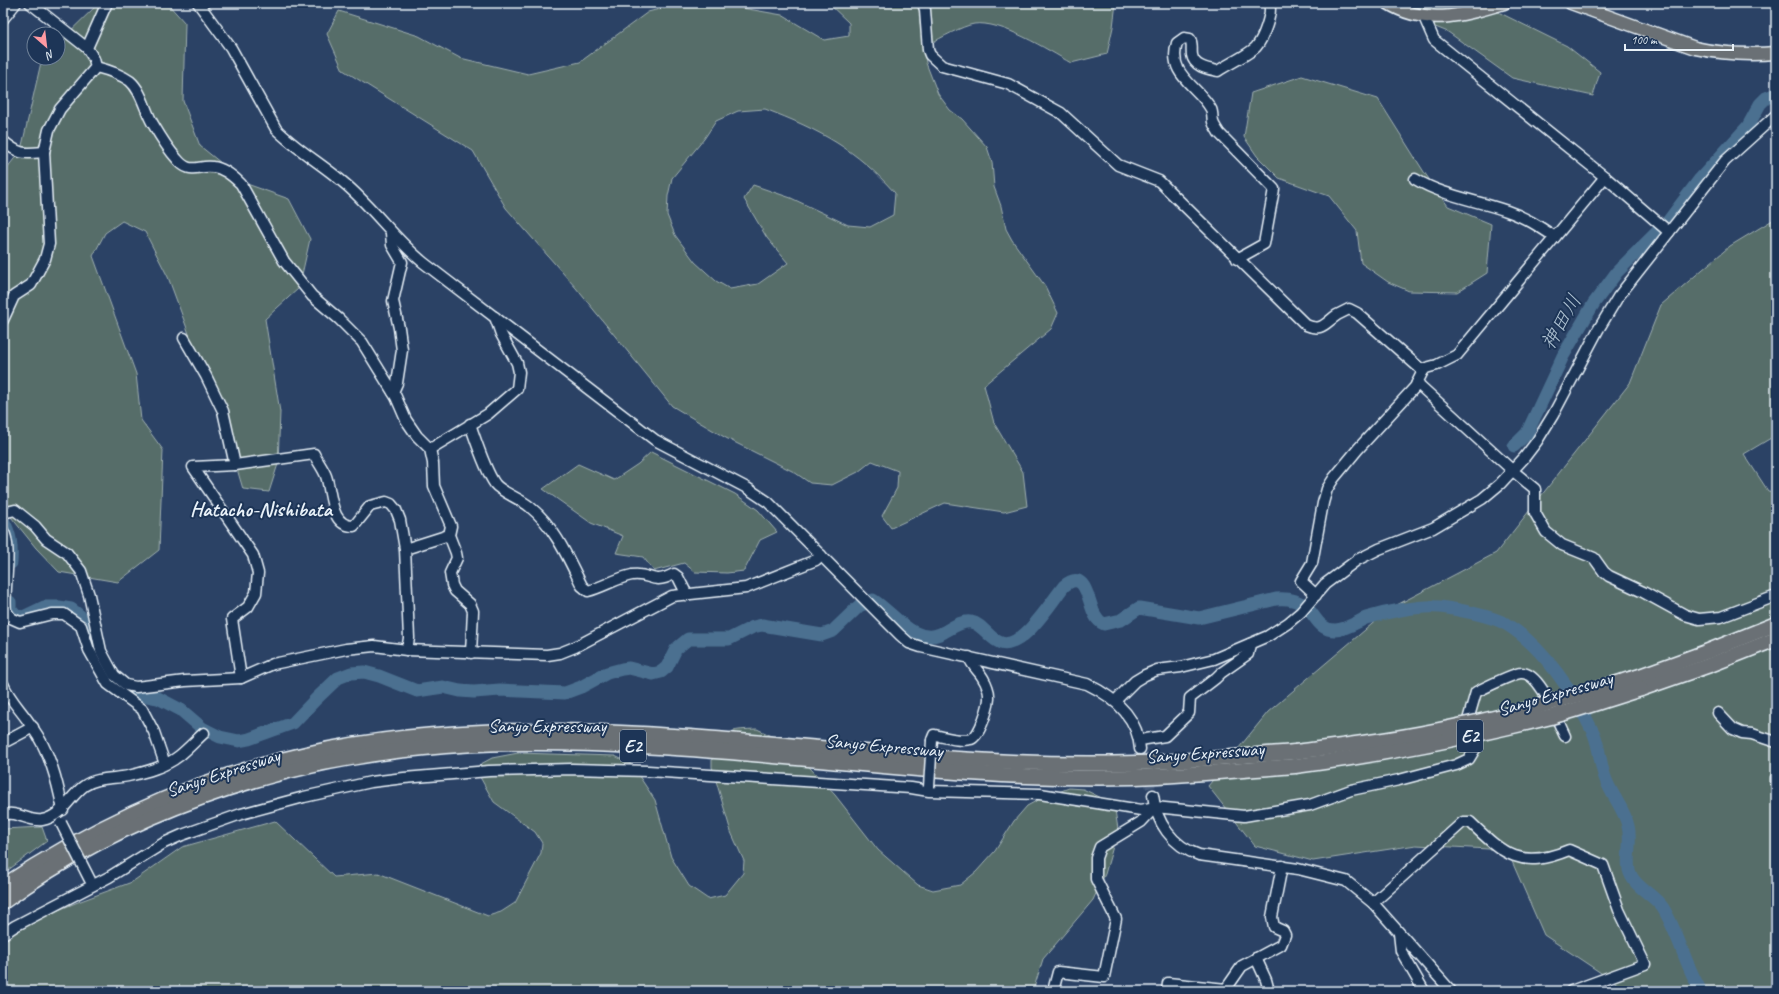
<svg xmlns="http://www.w3.org/2000/svg" width="1779" height="994" viewBox="0 0 1779 994" font-family="Caveat,'Klee One',sans-serif">
	<style>
		.green { fill: #566d69; stroke: #9fafb0; fill-rule: evenodd }
		.lines { fill: none; stroke-linecap: round; stroke-linejoin: round }
		.river { stroke: #4b7090; stroke-width: 13 }
		.minor-tunnel { stroke: #475c7b; stroke-width: 10; stroke-dasharray: 10 5; stroke-linecap: butt }
		.minor-casing { stroke: #e8f1f8; stroke-width: 13 }
		.major-casing { stroke: #e8f1f8; stroke-width: 15 }
		.highway-casing { stroke: #e8f1f8; stroke-width: 17 }
		.minor { stroke: #1d3557; stroke-width: 10 }
		.major { stroke: #6a7074; stroke-width: 12 }
		.highway { stroke: #6a7074; stroke-width: 14 }
		.minor-bridge-casing { stroke: #e8f1f8; stroke-width: 13; stroke-linecap: butt }
		.highway-bridge-casing { stroke: #e8f1f8; stroke-width: 17; stroke-linecap: butt }
		.minor-bridge { stroke: #1d3557; stroke-width: 10 }
		.highway-bridge { stroke: #6a7074; stroke-width: 14 }
		.labels { text-anchor: middle; dominant-baseline: central; stroke-width: 4; stroke-linejoin: round; paint-order: stroke }
		.shield { fill: #1d3557; stroke: #abb9c8; stroke-width: 1 }
		.shield-label { font-size: 18px; font-weight: bold; fill: #e8f1f8 }
		.street-label { font-size: 19px; fill: #e8f1f8; stroke: #1d3557 }
		.water-label { font-size: 20px; font-style: italic; fill: #b1c4d4; stroke: #1d3557 }
		.quarter-label { font-size: 21px; font-weight: bold; fill: #e8f1f8; stroke: #1d3557 }
	</style>
	<rect width="100%" height="100%" fill="#2b4265"/>
	<filter id="ink" filterUnits="userSpaceOnUse"><feTurbulence type="fractalNoise" baseFrequency=".025" numOctaves="2"/><feDisplacementMap in="SourceGraphic" scale="8" xChannelSelector="R" yChannelSelector="G"/><feConvolveMatrix kernelMatrix="1 2 1 2 8 2 1 2 1" color-interpolation-filters="sRGB"/></filter>
	<g filter="url(#ink)">
		<g class="green">
			<polygon points="99,3 167,3 185,23 183,101 200,146 247,184 289,199 310,239 299,288 265,319 280,412 278,464 269,492 243,489 229,442 168,277 145,232 122,221 105,233 93,256 136,374 141,420 163,450 159,550 118,582 59,572 36,548 3,507 3,173 21,150 42,58 58,58 58,43"/>
			<path d="M682 3H714L782 15 824 40 849 36V23L828 3H1116L1113 27 1107 54 1071 63C1048 50 1001 20 974 24 962 26 941 38 929 44L924 51 926 63 938 94 950 110 962 119 987 147 992 162 994 187 1001 206 1006 229 1012 240 1045 286 1058 313 1051 329 984 385 994 423 1023 472 1027 506 1004 512 945 503 891 528 882 516 897 488 898 471 872 461 858 472 832 485 810 483 794 472 726 438 672 406 576 288 506 208 473 151 343 70 327 34 339 11 419 36 460 58 528 74 580 62 648 12ZM765 109C820 130 856 149 895 193L893 215 870 227 848 225 791 198 753 185 744 199 767 238 788 263 758 284 730 289 716 281 695 262 675 235 667 215 668 196 672 178 704 139 716 121 738 111Z"/>
			<polygon points="1375,3 1485,3 1494,10 1567,46 1600,72 1593,96 1512,78 1448,32"/>
			<polygon points="1302,76 1378,99 1424,172 1448,206 1491,224 1487,273 1457,292 1409,291 1388,282 1361,263 1357,231 1329,196 1279,178 1257,156 1244,137 1251,93"/>
			<polygon points="1776,218 1776,435 1744,454 1768,491 1776,492 1776,991 1628,991 1544,935 1507,850 1416,845 1313,861 1255,846 1208,786 1268,712 1391,608 1496,553 1630,383 1661,305 1730,246"/>
			<polygon points="651,452 735,494 758,510 777,532 760,540 744,571 727,573 695,572 684,563 654,571 643,557 616,553 623,536 591,523 543,489 578,464 614,480 638,464"/>
			<path d="M757 729 787 743 835 795 878 850 918 885 933 890 960 885 976 872 995 851 1014 821 1027 806 1040 799 1069 788 1083 789 1114 804 1118 829 1105 874 1093 900 1043 959 1033 991H3V938L14 928 78 902 132 882 182 847 275 821 334 877 378 873 488 916 501 912 515 903 541 853 542 843 535 832 494 802 476 770 479 765 492 758 518 753 615 756 631 764 655 800 671 857 689 886 708 899 725 895 743 873 744 861 731 832 712 767V748C729 729 732 730 757 729Z"/>
			<polygon points="42,827 47,841 3,874 3,829"/>
		</g>
		<g class="lines">
			<g class="river">
				<polyline points="1667,223 1700,179 1748,126 1760,104 1766,98 1776,94"/>
				<polyline points="1514,446 1527,433 1563,356 1594,303 1617,272 1659,230"/>
				<path d="M3 520C11 535 12 546 11 563"/>
				<path d="M10 602V609L15 615 23 617 44 607H59L71 609 80 616 89 631 97 654 119 686 126 692 158 698 181 710 202 728 220 737 239 741 249 739 293 723 316 699 338 678 351 673 364 672 379 676 417 691 443 687 460 691 474 692 500 690 565 693 581 687 607 673 622 669 629 668 653 674 661 672 667 667 676 649 688 639H729L753 627 762 625 822 635 833 631 859 606 873 600C893 612 913 645 940 634 949 630 961 620 971 622 983 624 989 639 1001 643 1022 650 1052 601 1064 586 1087 567 1088 604 1095 615 1097 619 1100 622 1104 624L1121 620 1139 608 1199 618 1276 599C1287 598 1296 599 1305 606 1316 615 1318 630 1335 630 1345 630 1357 622 1366 618 1386 612 1420 605 1440 607 1456 609 1492 616 1506 624 1544 647 1575 695 1594 734 1600 749 1600 766 1606 780 1612 796 1625 810 1628 826 1632 841 1626 856 1629 870 1633 887 1654 894 1663 908 1679 934 1685 965 1701 991"/>
			</g>
			<polyline class="minor-tunnel" points="1140,749 1153,795"/>
			<g class="minor-casing">
				<g id="minor">
					<polyline points="30,3 87,48"/>
					<path d="M198 3 231 48 276 129C297 150 322 164 344 183 373 207 394 239 424 263L655 440 747 488 768 502 900 635 909 643 921 647 1087 684C1114 697 1138 717 1140 749"/>
					<path d="M923 3 925 10 928 50 930 55 942 66 1008 84 1061 113 1118 165 1159 181 1306 325C1322 332 1325 323 1337 315 1341 313 1345 311 1349 309L1357 313 1423 371"/>
					<polyline points="1424,17 1434,40 1605,177 1669,232"/>
					<polyline points="3,19 16,3"/>
					<path d="M96 67C108 70 120 74 130 81 142 91 145 111 153 124 160 136 168 149 177 159 190 175 197 165 213 167 224 168 234 177 241 184L284 261 312 296 339 319 362 342 396 397 406 420 417 436 430 449 433 463 434 486 451 526 449 535 456 553 457 558 450 573 452 585 455 591 470 604 473 611 471 653"/>
					<polyline points="96,67 94,59 87,48 107,3"/>
					<path d="M3 141C20 155 23 154 44 152"/>
					<path d="M1415 179C1443 196 1476 200 1507 211 1525 217 1540 227 1555 237"/>
					<polyline points="391,233 392,245 402,262 393,301 399,328 402,350 397,383 393,392"/>
					<path d="M1237 259 1264 244 1274 189 1219 133C1217 129 1214 126 1213 122 1212 118 1213 113 1211 109 1198 85 1167 76 1177 43L1184 38 1190 39C1193 44 1191 49 1192 55 1194 67 1208 69 1218 71 1228 64 1248 55 1256 47 1263 39 1273 13 1269 3"/>
					<polyline points="3,320 14,296 31,285 45,259 49,244 44,152 49,130 60,109 96,67"/>
					<polyline points="184,338 206,376 223,411 235,465"/>
					<polyline points="1417,383 1513,471 1535,489 1535,513 1546,532 1562,545 1594,558 1604,572 1609,576 1643,592 1685,615 1699,619 1721,617 1776,596"/>
					<path d="M470 424C476 441 485 470 495 484 501 492 521 499 530 507 555 527 568 558 582 586L588 591C603 587 617 578 632 575 651 572 651 586 674 574L678 577 687 595"/>
					<polyline points="430,449 488,414 517,389 519,372 517,363 501,334 495,317"/>
					<polyline points="3,513 15,510 35,526 46,539 67,553 81,571 89,595 101,651 114,675 126,685 136,687 185,681 241,678 273,664 346,649 374,646 407,650 547,655 560,653 575,647 672,596 746,588 816,560 821,555"/>
					<path d="M3 531C13 545 3 592 6 611L11 618 20 622 52 614H64L81 626 89 650 108 684 142 709 154 732 165 764"/>
					<polyline points="405,549 449,535"/>
					<polyline points="1316,595 1301,581 1312,563 1323,503 1327,489 1334,478 1358,449 1415,387 1423,371 1426,368 1437,365 1457,355 1605,177"/>
					<path d="M241 678 232 619 248 607 256 593 258 573 253 555 193 467 235 465 314 454C317 461 323 468 326 476 332 493 330 527 354 526L370 506 386 502 391 504 396 510 400 520 405 549 409 638 407 650"/>
					<path d="M3 684C10 701 23 712 32 727 50 752 57 780 63 810"/>
					<polyline points="1115,701 1135,681 1145,675 1157,670 1181,667 1214,659 1268,636 1288,623 1301,612 1325,584 1357,560 1379,549 1433,528 1482,499 1500,484 1524,458 1537,441 1553,415 1598,330 1618,297 1725,161 1776,115"/>
					<polyline points="1718,713 1733,729 1742,733 1752,734 1776,742"/>
					<path d="M932 740 934 735C945 737 959 742 971 739 980 736 990 704 989 695 989 691 986 683 984 680 980 671 972 667 969 657"/>
					<polyline points="1140,740 1165,736 1189,713 1190,698 1216,678 1221,673 1248,654 1250,644"/>
					<polyline points="3,743 33,727"/>
					<polyline points="1776,778 1776,782"/>
					<path d="M1153 795C1156 822 1172 846 1199 855L1298 869 1346 881 1373 903 1451 991"/>
					<path d="M3 815C17 810 28 822 42 820 63 816 69 797 84 786 97 777 114 779 128 776 146 772 165 767 179 756 188 749 196 740 204 733"/>
					<path d="M1373 903 1463 822H1470C1504 855 1521 870 1569 850L1603 865 1619 910 1645 964 1571 991"/>
					<polyline points="1399,933 1401,951 1424,991"/>
					<path d="M3 934 15 926 109 877 164 843 182 835 241 814 304 797 371 782 404 778 489 771 572 769 648 771 911 788 929 791 1040 794 1141 810 1155 807 1244 816 1310 805 1351 790 1399 780 1456 765 1469 759 1475 749 1468 720 1476 692C1484 688 1515 673 1521 673 1541 672 1557 721 1565 736"/>
					<polyline points="1256,958 1266,980 1269,991"/>
					<polyline points="1053,991 1058,972 1104,977 1116,919 1096,879 1096,858 1100,847 1141,822 1155,807"/>
					<polyline points="1167,991 1168,983 1226,989 1242,966 1281,945 1285,935 1283,931 1274,927 1272,917 1282,866"/>
				</g>
			</g>
			<g class="major-casing">
				<g id="major">
					<path d="M1388 3C1427 27 1463 15 1504 3"/>
					<path d="M1571 3 1695 48C1722 54 1749 55 1776 53"/>
				</g>
			</g>
			<g class="highway-casing">
				<g id="highway">
					<polyline points="1637,677 1706,652 1776,624"/>
					<polyline points="1641,689 1710,665 1776,639"/>
					<path d="M3 886C96 825 198 778 306 754 507 709 714 741 916 756 989 762 1063 765 1136 763 1189 761 1242 756 1295 752"/>
					<path d="M3 902C124 813 275 762 424 748 494 741 566 742 637 746 759 751 880 769 1002 775 1046 777 1091 778 1135 777 1189 775 1242 770 1295 766"/>
				</g>
			</g>
			<use href="#minor" class="minor"/>
			<use href="#major" class="major"/>
			<use href="#highway" class="highway"/>
			<g class="minor-bridge-casing">
				<g id="minor-bridge">
					<polyline points="929,787 932,740"/>
					<polyline points="61,823 90,880"/>
				</g>
			</g>
			<g class="highway-bridge-casing">
				<g id="highway-bridge">
					<path d="M1295 752C1350 745 1404 738 1458 726 1518 714 1578 695 1637 677"/>
					<path d="M1295 766C1381 755 1466 738 1551 717 1581 709 1611 698 1641 689"/>
				</g>
			</g>
			<use href="#minor-bridge" class="minor-bridge"/>
			<use href="#highway-bridge" class="highway-bridge"/>
		</g>
	</g>
	<g class="labels">
		<g class="shield">
			<rect x="1457" y="720" width="26" height="32" rx="3"/>
			<rect x="620" y="730" width="26" height="32" rx="3"/>
		</g>
		<g class="shield-label">
			<text x="1470" y="736">E2</text>
			<text x="633" y="746">E2</text>
		</g>
		<g class="street-label">
			<text transform="translate(1555 694) rotate(-16)">Sanyo Expressway</text>
			<text x="547" y="726">Sanyo Expressway</text>
			<text transform="translate(884 746) rotate(5)">Sanyo Expressway</text>
			<text transform="translate(1205 753) rotate(-4)">Sanyo Expressway</text>
			<text transform="translate(223 773) rotate(-18)">Sanyo Expressway</text>
		</g>
		<g class="water-label">
			<text transform="translate(1561 322) rotate(-60)">神田川</text>
		</g>
		<g class="quarter-label">
			<text x="261" y="509">Hatacho-Nishibata</text>
		</g>
	</g>
	<rect width="1779" height="994" fill="none" stroke="#1d3557" stroke-width="16"/>
	<rect x="8" y="8" width="1763" height="978" fill="none" stroke="#e8f1f8" stroke-width="1.5" filter="url(#ink)"/>
	<g transform="translate(46 46) rotate(152)"><circle r="19" fill="#1d3557" stroke="#6e8097"/>
	<path d="M0-3L7 15L0 10L-7 15Z" fill="#ff9aa2"/>
	<text y="-6" font-size="11" font-weight="bold" text-anchor="middle" fill="#e8f1f8">N</text>
	</g>
	<path d="M1625 44v6h108v-6" fill="none" stroke="#e8f1f8" stroke-width="2"/>
	<text x="1631" y="44" font-size="12" fill="#e8f1f8" stroke="#1d3557" stroke-width="3" paint-order="stroke">100 m</text>
</svg>
